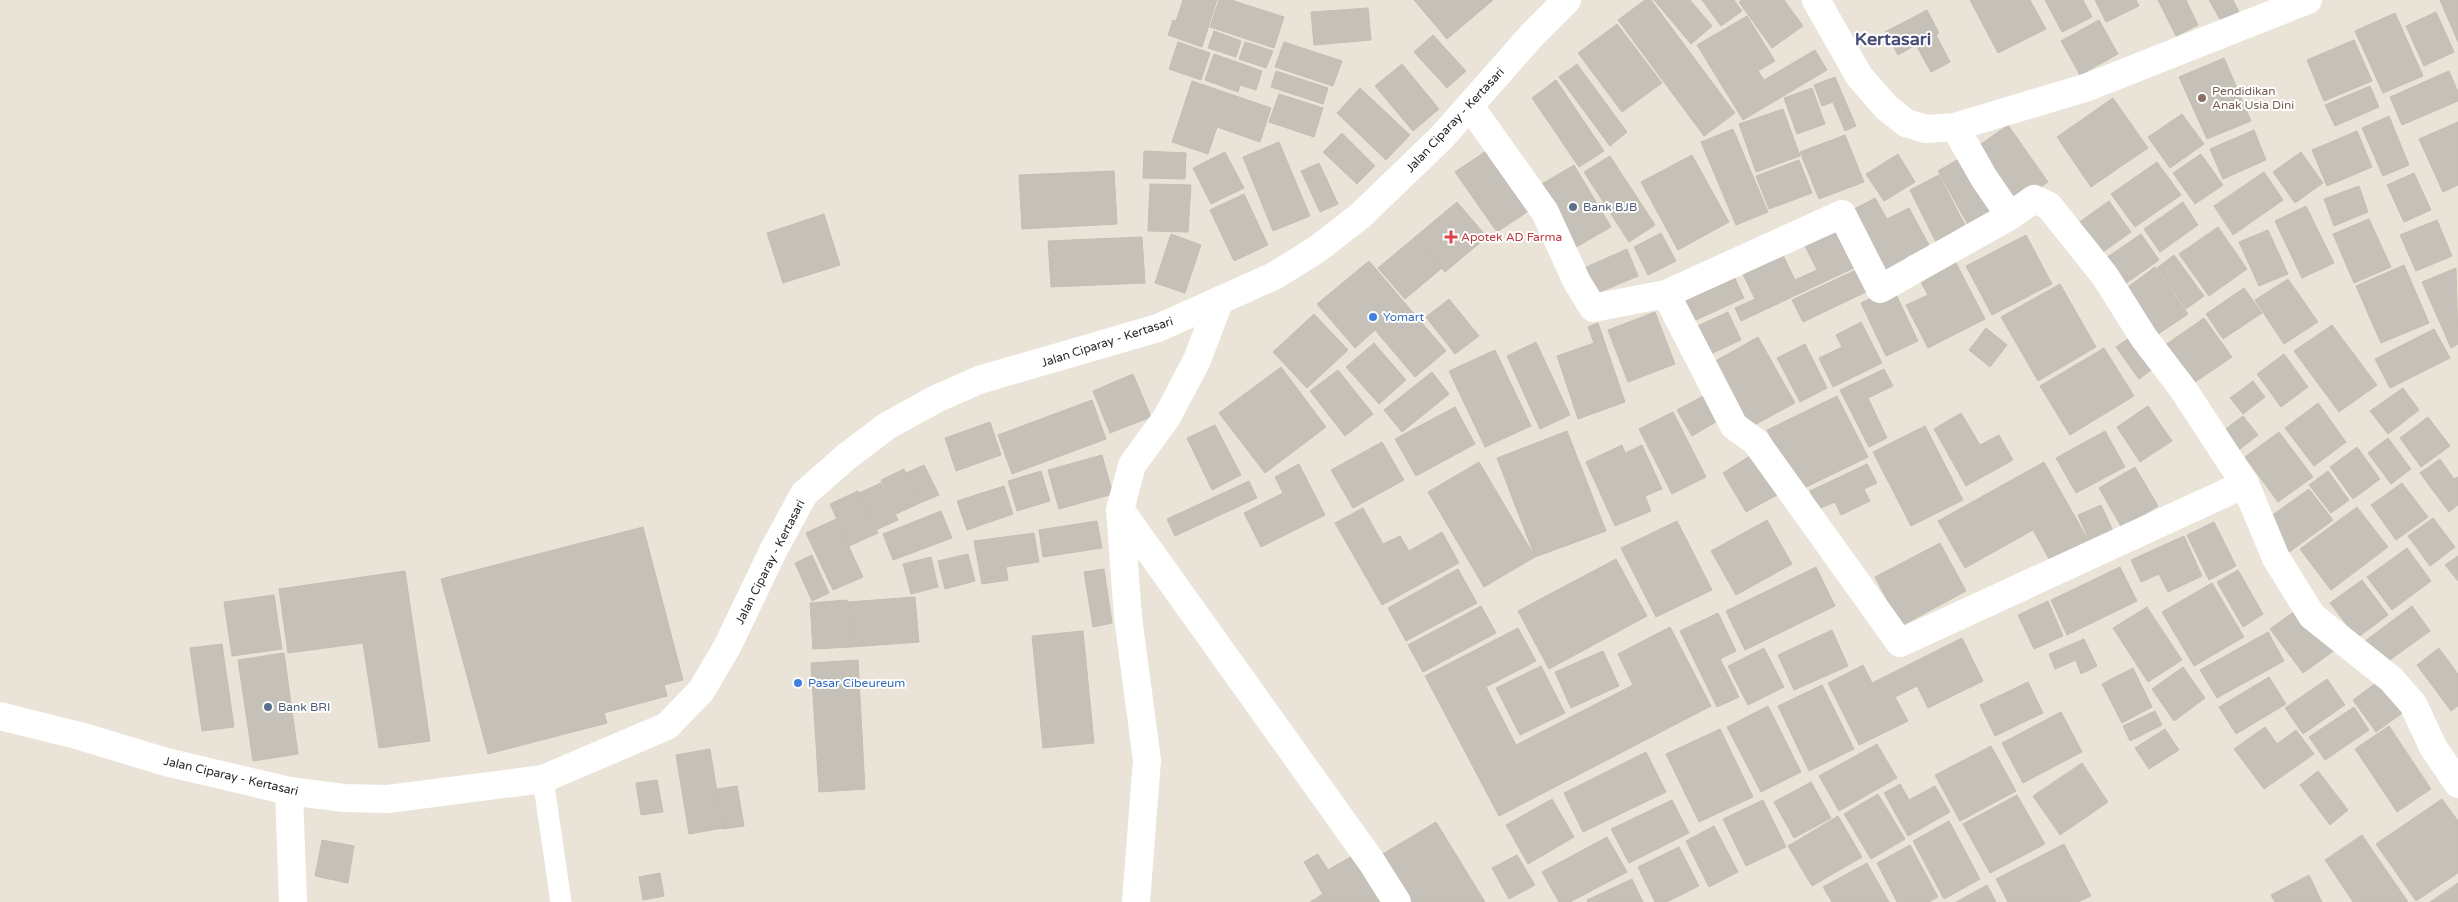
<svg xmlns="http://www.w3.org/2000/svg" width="2458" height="902" viewBox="0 0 2458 902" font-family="'Varela Round',sans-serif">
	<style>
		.building { fill: #c5c0b8; stroke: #c5bfb2 }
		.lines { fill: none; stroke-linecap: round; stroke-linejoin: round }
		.service { stroke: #fff; stroke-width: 21 }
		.minor { stroke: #fff; stroke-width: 28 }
		.secondary { stroke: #fff; stroke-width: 28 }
		.education-dot { fill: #8d6e63; stroke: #fff; stroke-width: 2 }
		.service-dot { fill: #5c6f8a; stroke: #fff; stroke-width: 2 }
		.health-dot { fill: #e0444e; stroke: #fff; stroke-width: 2 }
		.shop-dot { fill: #3f7fe0; stroke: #fff; stroke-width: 2 }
		.labels { text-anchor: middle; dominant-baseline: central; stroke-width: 4; stroke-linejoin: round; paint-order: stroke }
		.education-label { font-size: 12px; fill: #785e54; stroke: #fff; text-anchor: start }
		.street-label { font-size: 12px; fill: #272727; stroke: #fff }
		.service-label { font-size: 12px; fill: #4e5e75; stroke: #fff; text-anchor: start }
		.health-label { font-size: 12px; fill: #be3a42; stroke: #fff; text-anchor: start }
		.shop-label { font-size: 12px; fill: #366cbe; stroke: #fff; text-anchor: start }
		.district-label { font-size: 18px; font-weight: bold; fill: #484d77; stroke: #fff }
	</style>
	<rect width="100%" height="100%" fill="#eae3d7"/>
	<g class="building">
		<polygon points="1183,0 1217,0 1202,47 1168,35 1173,20 1176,21"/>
		<polygon points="1219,0 1231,0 1284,17 1274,48 1210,27"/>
		<polygon points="1414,0 1493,0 1447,39"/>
		<polygon points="1645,0 1651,0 1735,113 1704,136 1618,20"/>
		<polygon points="1654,0 1690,0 1712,26 1691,44"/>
		<polygon points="1702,0 1734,0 1742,11 1721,26"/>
		<polygon points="1742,0 1784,0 1803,26 1772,48 1739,2"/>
		<polygon points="1970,0 2030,0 2046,29 1998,53"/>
		<polygon points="2045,0 2083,0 2092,17 2062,32"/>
		<polygon points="2095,0 2136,0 2139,6 2106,22"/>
		<polygon points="2158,0 2186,0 2198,25 2176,36"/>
		<polygon points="2209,0 2233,0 2239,12 2221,21"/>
		<polygon points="2440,0 2458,0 2458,42"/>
		<polygon points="1368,8 1371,40 1314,45 1311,12"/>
		<polygon points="1927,10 1939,33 1936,35 1950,62 1931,72 1916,45 1898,55 1885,32"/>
		<polygon points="2436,12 2454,52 2424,66 2406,26"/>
		<polygon points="2395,13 2423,76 2383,93 2355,31"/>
		<polygon points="1747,16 1775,61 1758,71 1764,80 1815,50 1827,70 1743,120 1697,45"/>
		<polygon points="2099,20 2118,54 2080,75 2061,41"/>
		<polygon points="1617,24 1662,83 1622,112 1578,53"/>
		<polygon points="1214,31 1241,41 1236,57 1208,48"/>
		<polygon points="1433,35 1466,71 1447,88 1414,52"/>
		<polygon points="2354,40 2372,81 2324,101 2307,60"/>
		<polygon points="1178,42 1210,53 1201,80 1169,69"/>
		<polygon points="1245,42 1273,51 1266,68 1239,59"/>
		<polygon points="1284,42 1342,61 1333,86 1275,67"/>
		<polygon points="1214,54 1262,71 1256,90 1240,85 1238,92 1205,80"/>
		<polygon points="2224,58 2251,121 2207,139 2179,77"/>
		<polygon points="1402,64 1439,109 1413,131 1375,86"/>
		<polygon points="1577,64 1627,132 1610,146 1559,77"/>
		<polygon points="1276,71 1328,88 1323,104 1271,87"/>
		<polygon points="2449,71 2458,92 2458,101 2402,125 2390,97"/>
		<polygon points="1835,77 1856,126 1845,131 1833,102 1822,106 1814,85"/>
		<polygon points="1556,80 1604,151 1579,167 1532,98"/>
		<polygon points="1192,81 1271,108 1260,142 1217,127 1208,154 1172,142"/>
		<polygon points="2370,86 2379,107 2335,126 2325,105"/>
		<polygon points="1360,88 1410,135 1386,160 1337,113"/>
		<polygon points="1812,88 1825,124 1797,134 1784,98"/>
		<polygon points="1279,94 1323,108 1314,137 1269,122"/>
		<polygon points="2113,98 2148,148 2091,187 2057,137"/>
		<polygon points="1783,109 1800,156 1756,172 1739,124"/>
		<polygon points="2182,114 2204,144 2170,168 2148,137"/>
		<polygon points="2389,116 2409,165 2383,176 2362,128"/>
		<polygon points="2458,122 2458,185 2443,192 2419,139"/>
		<polygon points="2008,125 2048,182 2014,205 1974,149"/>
		<polygon points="1733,129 1768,212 1736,225 1701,142"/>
		<polygon points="2254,130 2266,160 2223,179 2210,149"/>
		<polygon points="2357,131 2372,167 2327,186 2312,150"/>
		<polygon points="1342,133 1375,166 1357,184 1323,152"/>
		<polygon points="1845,135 1864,182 1819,199 1800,152"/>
		<polygon points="1279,142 1310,216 1273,231 1243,157"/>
		<polygon points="1492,147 1533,208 1497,232 1455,172"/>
		<polygon points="1144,151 1186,153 1185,179 1143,178"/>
		<polygon points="1225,152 1244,188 1211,204 1193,168"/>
		<polygon points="2301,152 2323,183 2295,203 2273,172"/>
		<polygon points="1898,154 1915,182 1884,201 1866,174"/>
		<polygon points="2201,154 2223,185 2195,204 2173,173"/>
		<polygon points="1692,155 1729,222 1678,250 1641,182"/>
		<polygon points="1610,156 1655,225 1629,242 1584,172"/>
		<polygon points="1964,156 1997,216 1971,230 1938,171"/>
		<polygon points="1799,160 1812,193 1769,209 1756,176"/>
		<polygon points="2157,162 2181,195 2135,227 2111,194"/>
		<polygon points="1319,163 1338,204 1320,212 1301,171"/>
		<polygon points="1574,165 1611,227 1571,250 1535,188"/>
		<polygon points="1114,171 1117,224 1022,229 1019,175"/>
		<polygon points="2264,172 2283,200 2233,235 2214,206"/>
		<polygon points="2414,173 2431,210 2404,222 2387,185"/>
		<polygon points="1939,175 1968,231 1938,246 1910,190"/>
		<polygon points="1150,184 1191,185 1188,232 1148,231"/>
		<polygon points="2359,186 2368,212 2334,226 2324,199"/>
		<polygon points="1244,194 1268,245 1234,261 1210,210"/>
		<polygon points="1875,198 1887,219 1909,208 1929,245 1906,257 1911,266 1883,280 1847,213"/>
		<polygon points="2109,201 2131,232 2096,257 2074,226"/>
		<polygon points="1457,202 1487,237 1445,272 1415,237"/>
		<polygon points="2183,202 2198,225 2160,252 2144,229"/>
		<polygon points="2306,206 2334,263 2302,278 2275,221"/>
		<polygon points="824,214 840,265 783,283 767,233"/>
		<polygon points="2369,219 2391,267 2354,283 2333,234"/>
		<polygon points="2437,220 2452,256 2416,271 2400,235"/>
		<polygon points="1838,225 1858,266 1741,321 1735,308 1755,299 1741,270 1781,251 1795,280 1817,270 1803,242"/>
		<polygon points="2218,227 2247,269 2209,296 2179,254"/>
		<polygon points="2268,230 2288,274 2259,286 2239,242"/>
		<polygon points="1661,233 1676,261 1648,275 1634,247"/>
		<polygon points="1171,234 1201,245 1185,293 1155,283"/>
		<polygon points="2141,234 2159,260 2125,284 2106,258"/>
		<polygon points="2026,235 2052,284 1992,315 1966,266"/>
		<polygon points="1142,237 1145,283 1051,287 1048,241"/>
		<polygon points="1415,237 1442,268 1405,299 1378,268"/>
		<polygon points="1627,249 1638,276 1595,294 1584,268"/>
		<polygon points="2174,255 2204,296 2186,309 2157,268"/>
		<polygon points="1369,261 1446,351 1415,377 1375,330 1355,348 1317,304"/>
		<polygon points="1955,261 1985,319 1928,348 1906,305 1928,295 1920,280"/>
		<polygon points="2404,265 2429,323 2381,343 2356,286"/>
		<polygon points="2155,267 2188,314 2154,337 2121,292"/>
		<polygon points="2456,268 2458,344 2451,348 2422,282"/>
		<polygon points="1858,269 1868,291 1803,322 1792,300"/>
		<polygon points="1731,270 1744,298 1687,324 1675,296"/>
		<polygon points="2288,279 2318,322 2284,344 2255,300"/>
		<polygon points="2060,284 2096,347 2038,381 2001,317"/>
		<polygon points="1893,288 1918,341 1886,356 1861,303"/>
		<polygon points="2244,288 2262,313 2223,339 2206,314"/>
		<polygon points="1449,299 1479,336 1455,354 1426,317"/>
		<polygon points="1655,312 1675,364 1628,382 1608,330"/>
		<polygon points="1728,312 1741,340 1704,357 1691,329"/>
		<polygon points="1314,314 1348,350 1307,388 1273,352"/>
		<polygon points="2204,318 2232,357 2188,387 2161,348"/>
		<polygon points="1861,322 1882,363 1833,387 1819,358 1842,347 1836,335"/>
		<polygon points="1598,323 1625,402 1578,419 1557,356 1594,343 1588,327"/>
		<polygon points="2332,325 2377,385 2339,412 2294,351"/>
		<polygon points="1986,328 2007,345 1990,367 1969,350"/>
		<polygon points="2434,329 2450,358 2390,388 2375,359"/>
		<polygon points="2135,334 2158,365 2139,379 2116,347"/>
		<polygon points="1758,337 1795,403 1747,429 1710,364"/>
		<polygon points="1536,342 1570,415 1540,429 1507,356"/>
		<polygon points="1374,343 1406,380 1379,404 1346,367"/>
		<polygon points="1805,344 1827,388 1800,402 1777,358"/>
		<polygon points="2104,348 2134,396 2070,435 2040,386"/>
		<polygon points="1495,350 1531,426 1485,447 1449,371"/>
		<polygon points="2284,354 2308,387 2281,407 2257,374"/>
		<polygon points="1281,367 1326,427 1265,473 1219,413"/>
		<polygon points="1884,369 1893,386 1868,398 1887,438 1869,447 1840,390"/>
		<polygon points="1338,370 1373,414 1345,436 1310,391"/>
		<polygon points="1432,372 1449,394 1402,432 1384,410"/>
		<polygon points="1133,374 1151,417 1110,433 1093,391"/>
		<polygon points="2253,381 2265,397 2243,414 2230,398"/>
		<polygon points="2403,388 2419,410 2388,434 2370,411"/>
		<polygon points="1705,395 1719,420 1692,436 1677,410"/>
		<polygon points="1837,396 1868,457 1798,491 1767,430"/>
		<polygon points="1092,400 1106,439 1012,474 998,435"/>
		<polygon points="2318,403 2346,442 2314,466 2285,428"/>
		<polygon points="2148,406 2172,441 2140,462 2117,427"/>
		<polygon points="1455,407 1475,444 1416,476 1395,439"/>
		<polygon points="1673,412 1706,477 1672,494 1639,429"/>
		<polygon points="1961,413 1980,445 1999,435 2013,460 1966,486 1934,429"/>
		<polygon points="2243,416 2258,435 2231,456 2216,436"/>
		<polygon points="2428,417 2450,446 2421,467 2400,438"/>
		<polygon points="990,422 1001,455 956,471 945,438"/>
		<polygon points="1215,425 1241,475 1212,490 1187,438"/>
		<polygon points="1925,426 1963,500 1911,526 1873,452"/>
		<polygon points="1567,431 1606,531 1535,557 1497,458"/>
		<polygon points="2105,431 2125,467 2076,493 2056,458"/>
		<polygon points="2279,432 2313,477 2278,502 2245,457"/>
		<polygon points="2388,438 2411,469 2391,484 2368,453"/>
		<polygon points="1382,442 1404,480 1353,508 1331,470"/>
		<polygon points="1622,445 1625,453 1642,445 1662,489 1645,496 1651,511 1615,526 1586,462"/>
		<polygon points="2357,447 2380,479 2353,499 2330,467"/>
		<polygon points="1753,454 1777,495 1746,512 1723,473"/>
		<polygon points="1102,455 1113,494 1059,509 1048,470"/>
		<polygon points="2440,459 2454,479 2458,477 2458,505 2449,512 2420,473"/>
		<polygon points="1479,462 1535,557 1484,587 1428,492"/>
		<polygon points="2044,462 2091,545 2053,566 2033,530 1965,568 1938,521"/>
		<polygon points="1299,464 1325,515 1261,547 1244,513 1283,493 1275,477"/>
		<polygon points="1867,464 1877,483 1864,489 1870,501 1841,515 1835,502 1818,509 1810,491"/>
		<polygon points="924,465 939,495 920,503 906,473"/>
		<polygon points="2135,467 2158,506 2122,528 2099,488"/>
		<polygon points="904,469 920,503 896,514 881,480"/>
		<polygon points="1041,471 1050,501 1017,511 1008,481"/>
		<polygon points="2328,471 2349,500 2331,513 2309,485"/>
		<polygon points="1249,481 1257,498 1175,536 1167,519"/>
		<polygon points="881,483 898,520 876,530 859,493"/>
		<polygon points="2402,483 2428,517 2396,540 2371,505"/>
		<polygon points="1004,486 1013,514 967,530 957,501"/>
		<polygon points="2309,489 2333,520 2288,553 2264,521"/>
		<polygon points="858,491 878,533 849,546 830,504"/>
		<polygon points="2101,505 2114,533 2091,544 2078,515"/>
		<polygon points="2357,507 2388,547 2331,590 2300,549"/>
		<polygon points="1363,508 1383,544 1400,536 1409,551 1442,532 1459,563 1382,605 1335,523"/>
		<polygon points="941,511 952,538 893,560 883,534"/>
		<polygon points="2433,518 2455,547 2430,566 2408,536"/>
		<polygon points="836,519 863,577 833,590 806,533"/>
		<polygon points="1767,520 1792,564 1736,595 1711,551"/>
		<polygon points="1097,521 1102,548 1043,557 1039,530"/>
		<polygon points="1677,521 1712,590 1656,617 1621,548"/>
		<polygon points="2214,522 2236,566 2209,580 2187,535"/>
		<polygon points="643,527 683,680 664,685 667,696 604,713 607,723 488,754 441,579"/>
		<polygon points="1034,533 1039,562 1006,567 1008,580 982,584 974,541"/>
		<polygon points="2184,536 2202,576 2168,592 2159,574 2141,582 2131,560"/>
		<polygon points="1940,543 1966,591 1901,626 1875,577"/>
		<polygon points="2407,548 2431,581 2392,610 2367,577"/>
		<polygon points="968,554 975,581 945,589 938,561"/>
		<polygon points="812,555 829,593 812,601 795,563"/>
		<polygon points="2458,556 2458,581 2445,565"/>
		<polygon points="931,557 938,587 911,594 903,564"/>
		<polygon points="1616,559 1647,616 1549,669 1518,611"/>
		<polygon points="1816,567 1835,606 1745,650 1726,611"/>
		<polygon points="2120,567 2137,601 2067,635 2051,600"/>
		<polygon points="1104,569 1112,623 1093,627 1084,572"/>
		<polygon points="1458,569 1477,603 1406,641 1388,608"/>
		<polygon points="2238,570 2263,614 2243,627 2217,582"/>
		<polygon points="405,571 430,741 379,748 363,643 288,653 279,589"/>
		<polygon points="2362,580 2388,615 2357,638 2330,603"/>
		<polygon points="2212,583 2244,637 2194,666 2162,612"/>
		<polygon points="274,595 282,649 232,656 224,602"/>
		<polygon points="915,597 919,642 851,647 847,602"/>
		<polygon points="847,600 851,647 813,649 810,603"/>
		<polygon points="2048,601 2063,636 2034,649 2018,615"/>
		<polygon points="1481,606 1496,633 1423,672 1408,645"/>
		<polygon points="2302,606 2335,650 2303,673 2270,629"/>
		<polygon points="2412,606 2430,631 2383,665 2365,641"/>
		<polygon points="2147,607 2182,660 2148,682 2113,628"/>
		<polygon points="1718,613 1736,651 1720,659 1739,697 1717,707 1680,631"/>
		<polygon points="1670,627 1711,706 1499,816 1425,676 1518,628 1536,661 1486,687 1516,745 1633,685 1618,654"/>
		<polygon points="1832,630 1848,666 1794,690 1778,655"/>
		<polygon points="1083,631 1094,743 1043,748 1032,636"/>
		<polygon points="2268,632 2284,661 2217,698 2200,670"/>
		<polygon points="1962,638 1983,681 1928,708 1917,686 1895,697 1908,721 1859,745 1828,683 1863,665 1872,683"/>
		<polygon points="2084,639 2097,666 2081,674 2076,660 2055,669 2049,654"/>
		<polygon points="222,644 234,727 202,731 190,648"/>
		<polygon points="1764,648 1784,687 1748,705 1728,666"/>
		<polygon points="2439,648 2458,674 2458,706 2451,711 2417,665"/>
		<polygon points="1603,651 1619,686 1571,708 1555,672"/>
		<polygon points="284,653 298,754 253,761 238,660"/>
		<polygon points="858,660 865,789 819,792 811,663"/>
		<polygon points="1541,666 1565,713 1520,735 1496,688"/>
		<polygon points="2183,667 2205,698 2174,721 2152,689"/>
		<polygon points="2133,668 2152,707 2122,723 2102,684"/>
		<polygon points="2269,677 2286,704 2236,734 2219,707"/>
		<polygon points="2384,677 2408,709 2376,732 2353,700"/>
		<polygon points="2327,679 2345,705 2303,734 2285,708"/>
		<polygon points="2028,682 2043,713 1995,736 1980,705"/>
		<polygon points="1822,685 1854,749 1809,771 1778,706"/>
		<polygon points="1768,706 1801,772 1761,792 1727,727"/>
		<polygon points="2354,707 2369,730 2325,760 2309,737"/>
		<polygon points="2155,711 2162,725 2130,741 2123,726"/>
		<polygon points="2061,712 2082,752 2023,783 2002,743"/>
		<polygon points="2389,726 2431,789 2397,812 2355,749"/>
		<polygon points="2265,727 2277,744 2296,730 2314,754 2264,789 2234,749"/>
		<polygon points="1720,729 1753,797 1699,822 1666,754"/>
		<polygon points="2165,729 2179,750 2149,769 2135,748"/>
		<polygon points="1877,744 1897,778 1839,811 1819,776"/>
		<polygon points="1991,746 2016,791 1960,821 1935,775"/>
		<polygon points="710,749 723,828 689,834 676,755"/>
		<polygon points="1646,752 1666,792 1583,832 1564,793"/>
		<polygon points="2082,763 2108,802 2060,835 2033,796"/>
		<polygon points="2318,771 2348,810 2330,825 2300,785"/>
		<polygon points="657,780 663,812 641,815 636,783"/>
		<polygon points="1811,782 1831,818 1794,838 1774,802"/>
		<polygon points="1900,784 1909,800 1935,786 1950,812 1908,836 1884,793"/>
		<polygon points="737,786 744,826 723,829 717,789"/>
		<polygon points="1878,794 1905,839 1871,859 1844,814"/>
		<polygon points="2017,795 2045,844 1990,873 1963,824"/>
		<polygon points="1552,799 1574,837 1528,864 1506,825"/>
		<polygon points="2442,799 2458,821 2458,873 2416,901 2376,844"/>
		<polygon points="1672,800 1689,833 1629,863 1611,829"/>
		<polygon points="1763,800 1786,847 1746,866 1723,819"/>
		<polygon points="1838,816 1862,857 1812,886 1788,846"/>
		<polygon points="1949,821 1980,879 1944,899 1913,841"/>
		<polygon points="1436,822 1485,902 1410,902 1381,855"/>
		<polygon points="1714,826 1738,872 1709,887 1686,841"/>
		<polygon points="2362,835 2408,902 2353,902 2325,860"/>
		<polygon points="1607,837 1627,872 1570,902 1559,902 1542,872"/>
		<polygon points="322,840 354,846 348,883 315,876"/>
		<polygon points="2064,844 2091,896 2078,902 2008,902 1996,879"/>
		<polygon points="1910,845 1938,897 1929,902 1897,902 1877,863"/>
		<polygon points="1679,847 1699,886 1667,902 1655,902 1638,867"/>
		<polygon points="1359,852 1388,902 1310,902 1323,894 1304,862 1318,854 1328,870"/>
		<polygon points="1517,855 1535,885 1509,899 1492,868"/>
		<polygon points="1867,863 1889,902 1832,902 1823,887"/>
		<polygon points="660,873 664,896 643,900 639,877"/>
		<polygon points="2309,875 2322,902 2275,902 2271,895"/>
		<polygon points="1632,879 1643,902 1588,902 1587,900"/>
		<polygon points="2458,883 2458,902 2430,902"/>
		<polygon points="1987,885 1996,902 1956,902"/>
	</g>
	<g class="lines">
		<polyline class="service" points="543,779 561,902"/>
		<g class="minor">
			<polyline points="1816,0 1859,76 1886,107 1906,123 1926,129 1955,127 2088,87 2308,0"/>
			<polyline points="1470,106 1545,212 1577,282 1593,308 1666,294"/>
			<polyline points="1955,127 1984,178 2010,216 2034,199 2049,206 2105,276 2144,338 2183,389 2245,484 2276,558 2312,616 2391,679 2413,704 2433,747 2458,784"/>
			<polyline points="2010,216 1880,289 1842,214 1666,294 1734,426 1756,442 1900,643 2245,484"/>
			<polyline points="1121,511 1371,861 1397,902"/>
			<polyline points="289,791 293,902"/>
			<polyline points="1136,902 1147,760 1128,617 1120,510 1132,465 1167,417 1197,360 1219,302"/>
		</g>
		<polyline class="secondary" points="0,716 80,736 166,762 289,791 344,798 388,799 543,779 667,726 701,691 727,647 774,549 804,494 846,457 887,426 936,399 979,380 1158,328 1274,276 1316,250 1360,216 1442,137 1532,35 1567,0"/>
	</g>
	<circle class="education-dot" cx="2202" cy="98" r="5"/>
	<g class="service-dot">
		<circle cx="1573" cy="207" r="5"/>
		<circle cx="268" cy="707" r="5"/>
	</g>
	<path class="health-dot" d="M1448.5 229.5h5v5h5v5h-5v5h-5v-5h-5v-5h5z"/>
	<g class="shop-dot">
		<circle cx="1373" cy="317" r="5"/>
		<circle cx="798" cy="683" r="5"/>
	</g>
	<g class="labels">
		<g class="education-label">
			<text x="2212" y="91">Pendidikan<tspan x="2212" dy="14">Anak Usia Dini</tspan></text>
		</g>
		<g class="street-label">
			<text transform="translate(1455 120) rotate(-47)">Jalan Ciparay - Kertasari</text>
			<text transform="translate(1107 342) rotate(-18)">Jalan Ciparay - Kertasari</text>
			<text transform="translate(770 562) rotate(-63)">Jalan Ciparay - Kertasari</text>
			<text transform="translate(231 776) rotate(13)">Jalan Ciparay - Kertasari</text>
		</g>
		<g class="service-label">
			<text x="1583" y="207">Bank BJB</text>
			<text x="278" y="707">Bank BRI</text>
		</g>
		<g class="health-label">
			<text x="1461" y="237">Apotek AD Farma</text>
		</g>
		<g class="shop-label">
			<text x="1383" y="317">Yomart</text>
			<text x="808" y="683">Pasar Cibeureum</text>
		</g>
		<g class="district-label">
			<text x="1893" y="39">Kertasari</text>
		</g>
	</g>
</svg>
